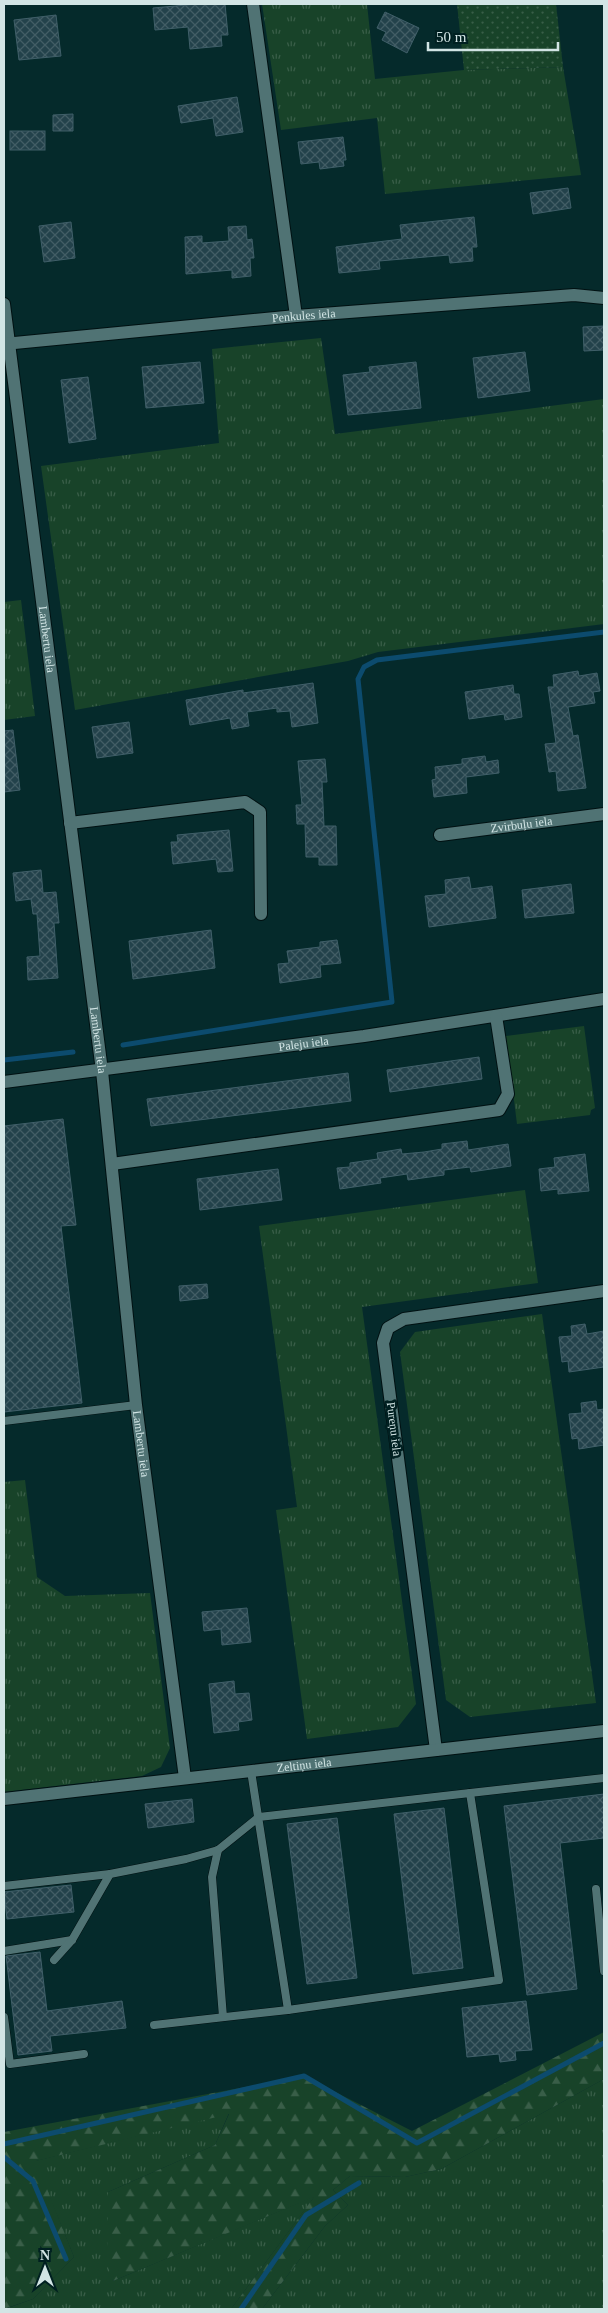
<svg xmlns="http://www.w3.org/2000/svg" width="608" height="2313" viewBox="0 0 608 2313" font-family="Georgia,serif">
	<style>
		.grass { fill: url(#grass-tufts) }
		.forest { fill: url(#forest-firs) }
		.garden { fill: url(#garden-dots) }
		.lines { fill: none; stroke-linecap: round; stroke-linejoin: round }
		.stream { stroke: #0c4b6e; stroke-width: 5 }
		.building { fill: url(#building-cross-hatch); stroke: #405f69 }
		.service-casing { stroke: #001112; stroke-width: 9 }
		.minor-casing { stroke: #001112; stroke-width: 14 }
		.service { stroke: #507374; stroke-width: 8 }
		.minor { stroke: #507374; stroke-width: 12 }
		.labels { text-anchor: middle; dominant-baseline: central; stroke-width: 5; stroke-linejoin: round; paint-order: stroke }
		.street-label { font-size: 12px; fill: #d2e5e5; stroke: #002021 }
	</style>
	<defs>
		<pattern id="grass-tufts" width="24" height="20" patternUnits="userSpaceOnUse" patternTransform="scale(1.25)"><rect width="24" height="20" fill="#184329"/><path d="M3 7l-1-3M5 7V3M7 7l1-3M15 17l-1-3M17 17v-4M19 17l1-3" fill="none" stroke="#395e48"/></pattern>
		<pattern id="forest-firs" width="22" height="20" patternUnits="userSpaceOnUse" patternTransform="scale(1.25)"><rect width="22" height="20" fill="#184329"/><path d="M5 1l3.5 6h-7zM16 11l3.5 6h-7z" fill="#395e48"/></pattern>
		<pattern id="garden-dots" width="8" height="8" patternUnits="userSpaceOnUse" patternTransform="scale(1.25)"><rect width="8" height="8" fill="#184329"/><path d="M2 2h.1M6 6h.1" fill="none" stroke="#395e48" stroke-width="1.8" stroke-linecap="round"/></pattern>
		<pattern id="building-cross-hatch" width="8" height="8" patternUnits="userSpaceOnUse" patternTransform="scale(1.25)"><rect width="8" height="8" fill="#23424b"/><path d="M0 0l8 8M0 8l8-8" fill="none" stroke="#425d65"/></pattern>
	</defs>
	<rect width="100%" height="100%" fill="#052a2b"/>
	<g class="grass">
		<polygon points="262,4 367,4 375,79 464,70 563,67 581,175 385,194 377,118 281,130"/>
		<polygon points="321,338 335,434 604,399 604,624 378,652 348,661 75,710 41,466 219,443 212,349"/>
		<polygon points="21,600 35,716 4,720 4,602"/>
		<polygon points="584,1026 595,1108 591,1110 590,1115 517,1124 506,1036"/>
		<polygon points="525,1190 538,1283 362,1307 416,1704 398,1727 307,1739 276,1510 297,1507 259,1226"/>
		<polygon points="542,1314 596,1703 470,1717 446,1700 400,1352 415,1332"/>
		<polygon points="25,1480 37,1577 65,1596 150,1593 170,1748 161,1767 142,1776 4,1792 4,1482"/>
		<polygon points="604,2079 604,2309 262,2309 325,2226 348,2205 333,2190 350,2176 405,2177 441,2169"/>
		<polygon points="229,2113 215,2145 108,2192 113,2281 315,2196 231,2309 5,2309 33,2299 74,2257 35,2161"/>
	</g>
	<polygon class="forest" points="604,2032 604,2079 441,2169 405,2177 350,2176 333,2190 348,2205 325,2226 262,2309 231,2309 314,2197 113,2281 107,2264 108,2192 215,2145 229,2114 36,2161 74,2257 33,2299 4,2309 4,2132 304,2076 412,2131"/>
	<polygon class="garden" points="457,4 556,4 563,67 464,70"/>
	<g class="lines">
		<g class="stream">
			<polyline points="123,1045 392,1002 358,679 364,667 377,660 604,632"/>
			<polyline points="4,1060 73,1052"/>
			<polyline points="4,2144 304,2076 417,2143 604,2043"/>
			<polyline points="4,2157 33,2181 66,2259"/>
			<polyline points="241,2309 306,2215 359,2183"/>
		</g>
	</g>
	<g class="building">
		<polygon points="197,4 225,4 228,35 221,35 222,46 190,49 188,27 155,30 153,8"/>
		<polygon points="385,12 419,28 407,53 382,40 386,32 377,28"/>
		<polygon points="56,15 61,56 19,60 14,20"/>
		<polygon points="237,97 243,132 216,136 213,118 181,123 178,106"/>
		<polygon points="73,114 73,131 53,131 53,115"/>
		<rect x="10" y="131" width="35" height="19"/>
		<polygon points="343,137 346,160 343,160 344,166 320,169 319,162 301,164 298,142"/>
		<polygon points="568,188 571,208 533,214 530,193"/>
		<polygon points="474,217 477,247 472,247 473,261 450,263 449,255 379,261 380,269 339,273 336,247 402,239 400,225"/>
		<polygon points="71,222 75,258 44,262 39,226"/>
		<polygon points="246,226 247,240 252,239 254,258 250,258 251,276 232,278 232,270 186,274 185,237 202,236 202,243 229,241 228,227"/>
		<polygon points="604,326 604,350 584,351 583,327"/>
		<polygon points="525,352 530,391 478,398 473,358"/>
		<polygon points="200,362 204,403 146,408 142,367"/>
		<polygon points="416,362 421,408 348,415 343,375 370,372 369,367"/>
		<polygon points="88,377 96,439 69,443 61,380"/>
		<polygon points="578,671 579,676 597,673 600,691 593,692 595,703 568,707 573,736 578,735 586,788 558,791 556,771 549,772 545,744 556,743 548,687 554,687 553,675"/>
		<polygon points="313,683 318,723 292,727 290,711 277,712 277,708 247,712 249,726 232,729 230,718 190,725 186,700 243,690 243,693"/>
		<polygon points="513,685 514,694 519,694 522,717 505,720 504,714 469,719 465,692"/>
		<polygon points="129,722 133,753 97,758 92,727"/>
		<polygon points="13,730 20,790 4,792 4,731"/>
		<polygon points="485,756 486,762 498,760 499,773 466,777 467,793 434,797 432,780 436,779 435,767 462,764 462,759"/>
		<polygon points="325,759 327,782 322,782 324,826 336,826 337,865 319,865 319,857 306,857 305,824 297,824 296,805 302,805 298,761"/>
		<polygon points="229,830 233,871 218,872 216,859 173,864 171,842 178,842 177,835"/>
		<polygon points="41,870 43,893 56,892 59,923 54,923 58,978 28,980 27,957 40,956 37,914 33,914 31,899 16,901 13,873"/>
		<polygon points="469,877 471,889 492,886 496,918 429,927 425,896 446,894 445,880"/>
		<polygon points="571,884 574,913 525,918 522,890"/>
		<polygon points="211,930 215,968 133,979 129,941"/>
		<polygon points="337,940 341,963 320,965 321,977 280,983 278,964 289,963 287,951 320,947 320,942"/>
		<polygon points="479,1057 482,1079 390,1092 387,1070"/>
		<polygon points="348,1073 351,1101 151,1126 147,1099"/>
		<polygon points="63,1119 76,1225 61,1226 82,1403 4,1412 4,1126"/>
		<polygon points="467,1141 468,1150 508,1144 511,1166 471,1172 470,1167 444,1170 444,1175 408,1180 407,1174 380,1178 381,1183 340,1189 337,1168 350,1167 350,1163 378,1159 377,1153 401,1149 402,1154 424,1152 442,1149 442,1144"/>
		<polygon points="585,1154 589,1191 558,1194 558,1189 541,1191 539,1169 555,1167 554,1158"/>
		<polygon points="278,1169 282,1200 200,1210 197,1179"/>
		<polygon points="207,1284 208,1298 180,1301 179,1286"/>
		<polygon points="585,1324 587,1334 604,1331 604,1367 569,1372 568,1361 562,1362 559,1337 572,1336 571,1326"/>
		<polygon points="596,1401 597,1410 604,1409 604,1445 579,1449 578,1438 572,1439 569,1414 582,1413 581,1403"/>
		<polygon points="247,1608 251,1642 222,1645 221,1629 204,1631 202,1612"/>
		<polygon points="234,1681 235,1694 249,1693 252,1720 238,1722 239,1730 214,1733 209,1684"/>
		<polygon points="604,1794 604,1838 560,1843 577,1989 527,1995 504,1806"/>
		<polygon points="192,1799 194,1822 148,1828 145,1804"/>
		<polygon points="444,1808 463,1968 413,1974 394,1814"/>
		<polygon points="337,1818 357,1978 307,1984 287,1824"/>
		<polygon points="71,1885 74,1912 7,1919 4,1892"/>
		<polygon points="40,1952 47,2011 122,2001 126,2028 50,2036 52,2051 18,2055 6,1956"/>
		<polygon points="526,2001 532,2050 515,2051 516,2060 500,2062 499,2054 467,2057 462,2008"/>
	</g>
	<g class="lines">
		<g class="service-casing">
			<g id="service">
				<polyline points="4,1421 136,1405"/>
				<polyline points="470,1793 604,1778"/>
				<polyline points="218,1850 212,1877 223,2017"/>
				<polyline points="4,1886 110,1874"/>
				<polyline points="596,1889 604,1971"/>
				<polyline points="4,1951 72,1940"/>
				<polyline points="54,1960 72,1940 110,1874 186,1859 218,1850 259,1817 470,1793 499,1980 288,2010 251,1771"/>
				<polyline points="4,2017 10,2064 84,2054"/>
				<polyline points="154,2025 288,2010"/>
			</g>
		</g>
		<g class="minor-casing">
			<g id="minor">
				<polyline points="253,4 296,316"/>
				<path id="s1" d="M4 304 102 1071 136 1405 185 1778"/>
				<path id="s2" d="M4 344 296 316 574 295 604 298"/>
				<polyline points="70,823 245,802 260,812 261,914"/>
				<path id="s3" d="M440 835 604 814"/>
				<path id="s4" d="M4 1082 364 1036 604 999"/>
				<polyline points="112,1164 499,1110 508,1094 496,1016"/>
				<polyline points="436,1750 383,1343 388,1328 404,1319 604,1291"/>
				<path id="s5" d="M4 1799 604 1731"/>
			</g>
		</g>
		<use href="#service" class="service"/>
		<use href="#minor" class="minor"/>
	</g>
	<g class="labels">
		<g class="street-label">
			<text stroke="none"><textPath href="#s2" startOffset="301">Penkules iela</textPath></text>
			<text stroke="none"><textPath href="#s1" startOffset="338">Lambertu iela</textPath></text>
			<text stroke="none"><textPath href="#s3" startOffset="82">Zvirbuļu iela</textPath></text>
			<text stroke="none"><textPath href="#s1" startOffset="742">Lambertu iela</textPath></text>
			<text stroke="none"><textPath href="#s4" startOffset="302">Paleju iela</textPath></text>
			<text transform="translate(394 1429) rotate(83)">Pureņu iela</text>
			<text stroke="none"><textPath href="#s1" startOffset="1148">Lambertu iela</textPath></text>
			<text stroke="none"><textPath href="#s5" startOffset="302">Zeltiņu iela</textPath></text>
		</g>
	</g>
	<rect width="608" height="2313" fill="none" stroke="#d2e5e5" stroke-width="10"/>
	<g transform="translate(45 2268)" stroke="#002021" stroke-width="4" paint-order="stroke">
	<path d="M0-4L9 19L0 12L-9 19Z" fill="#d2e5e5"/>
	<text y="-8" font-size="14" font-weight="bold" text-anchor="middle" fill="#d2e5e5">N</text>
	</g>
	<path d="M428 42v8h130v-8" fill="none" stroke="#d2e5e5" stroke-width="2.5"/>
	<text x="436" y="42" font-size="15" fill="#d2e5e5" stroke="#002021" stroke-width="4" paint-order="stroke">50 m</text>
</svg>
